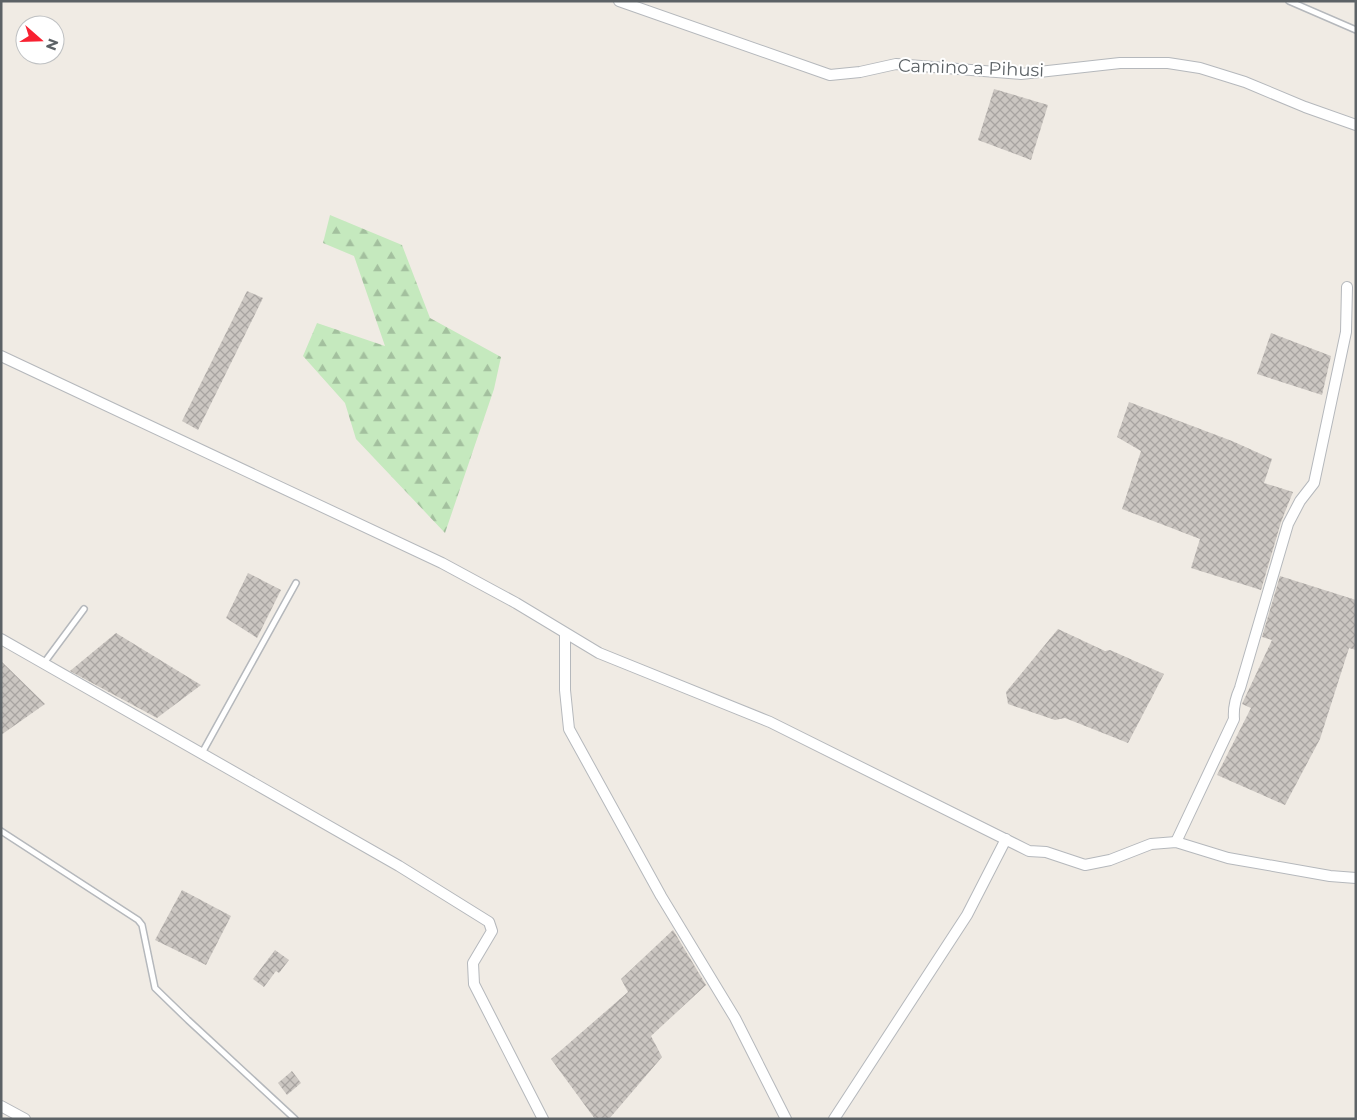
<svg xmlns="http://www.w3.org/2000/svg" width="1357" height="1120" viewBox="0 0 1357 1120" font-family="Montserrat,sans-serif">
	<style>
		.forest { fill: url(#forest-firs) }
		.building { fill: url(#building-cross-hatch) }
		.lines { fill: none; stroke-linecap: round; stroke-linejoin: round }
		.lane-casing { stroke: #b5b8bc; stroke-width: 8 }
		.street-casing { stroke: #b5b8bc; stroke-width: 12 }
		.lane { stroke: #fff; stroke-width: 5 }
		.street { stroke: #fff; stroke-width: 10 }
		.labels { text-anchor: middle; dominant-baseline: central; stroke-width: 4; stroke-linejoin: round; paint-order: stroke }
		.street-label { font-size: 18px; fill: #5c6266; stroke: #fff }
	</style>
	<defs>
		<pattern id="forest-firs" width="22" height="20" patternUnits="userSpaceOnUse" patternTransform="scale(1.25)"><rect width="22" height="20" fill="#c5e9be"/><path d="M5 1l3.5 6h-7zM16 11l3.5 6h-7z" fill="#a3c09e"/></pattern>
		<pattern id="building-cross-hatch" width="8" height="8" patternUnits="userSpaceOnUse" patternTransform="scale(1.25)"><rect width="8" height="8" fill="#cbc6c1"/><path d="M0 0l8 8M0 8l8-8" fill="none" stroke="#a8a4a1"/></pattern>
	</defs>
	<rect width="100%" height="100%" fill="#f0ebe4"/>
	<polygon class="forest" points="330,215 402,245 430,318 501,357 494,389 445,533 356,439 345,403 303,356 317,323 385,346 354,256 323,243"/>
	<g class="building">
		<polygon points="994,89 1048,105 1031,160 978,140"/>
		<polygon points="247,291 263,298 198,430 182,421"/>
		<polygon points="1271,333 1331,356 1322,395 1257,374"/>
		<polygon points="1129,402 1232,441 1272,459 1264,483 1293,492 1281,522 1261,590 1191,568 1200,539 1122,509 1141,451 1117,437"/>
		<polygon points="248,573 281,590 257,638 226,618"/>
		<polygon points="1280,576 1356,600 1356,650 1349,648 1320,739 1285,805 1217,775 1251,708 1242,704 1272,640 1262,637"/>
		<polygon points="1058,629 1105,651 1110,650 1164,674 1128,743 1065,718 1055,720 1008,704 1006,692"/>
		<polygon points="116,633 201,685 157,718 70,671"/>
		<polygon points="1,661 45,704 1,735"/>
		<polygon points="182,890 231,916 206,965 155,940"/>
		<polygon points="673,930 706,985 651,1036 662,1057 609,1119 595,1119 551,1059 628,992 621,979"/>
		<polygon points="275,950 289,960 279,973 276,971 264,987 253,979"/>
		<polygon points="292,1071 301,1083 287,1095 278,1083"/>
	</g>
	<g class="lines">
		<g class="lane-casing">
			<g id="lane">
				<polyline points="1289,1 1356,30"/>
				<polyline points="44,663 84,609"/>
				<polyline points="202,753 296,583"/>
				<polyline points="1,831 138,920 142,925 155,988 188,1020 295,1119"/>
			</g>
		</g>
		<g class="street-casing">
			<g id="street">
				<polyline points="619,1 830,75 860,72 896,64 1021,74 1120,63 1168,63 1200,68 1245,82 1305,107 1356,125"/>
				<polyline points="1,356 442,563 516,603 599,653 770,722 1029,851 1046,852 1085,865 1110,860 1151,844 1176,842 1228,858 1330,876 1356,878"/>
				<polyline points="565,634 565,690 569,729 661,896 735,1018 786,1119"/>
				<polyline points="1,639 399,866 489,922 492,931 473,963 474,984 543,1119"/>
				<path d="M1176 842 1234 719C1233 707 1235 699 1240 688L1288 524 1300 501 1314 483 1346 332 1347 287"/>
				<polyline points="1,1106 25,1119"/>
				<polyline points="834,1119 967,915 1006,839"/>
			</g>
		</g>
		<use href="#lane" class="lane"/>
		<use href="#street" class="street"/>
	</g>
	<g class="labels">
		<g class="street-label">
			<text transform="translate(971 68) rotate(2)">Camino a Pihusi</text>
		</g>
	</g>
	<rect width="1357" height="1120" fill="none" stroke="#5c6266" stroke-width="5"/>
	<g transform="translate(40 40) rotate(110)"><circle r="24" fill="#ffffff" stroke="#bec0c2"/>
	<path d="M0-4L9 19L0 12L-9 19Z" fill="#f82131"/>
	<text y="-8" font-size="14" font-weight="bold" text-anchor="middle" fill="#5c6266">N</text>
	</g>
</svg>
